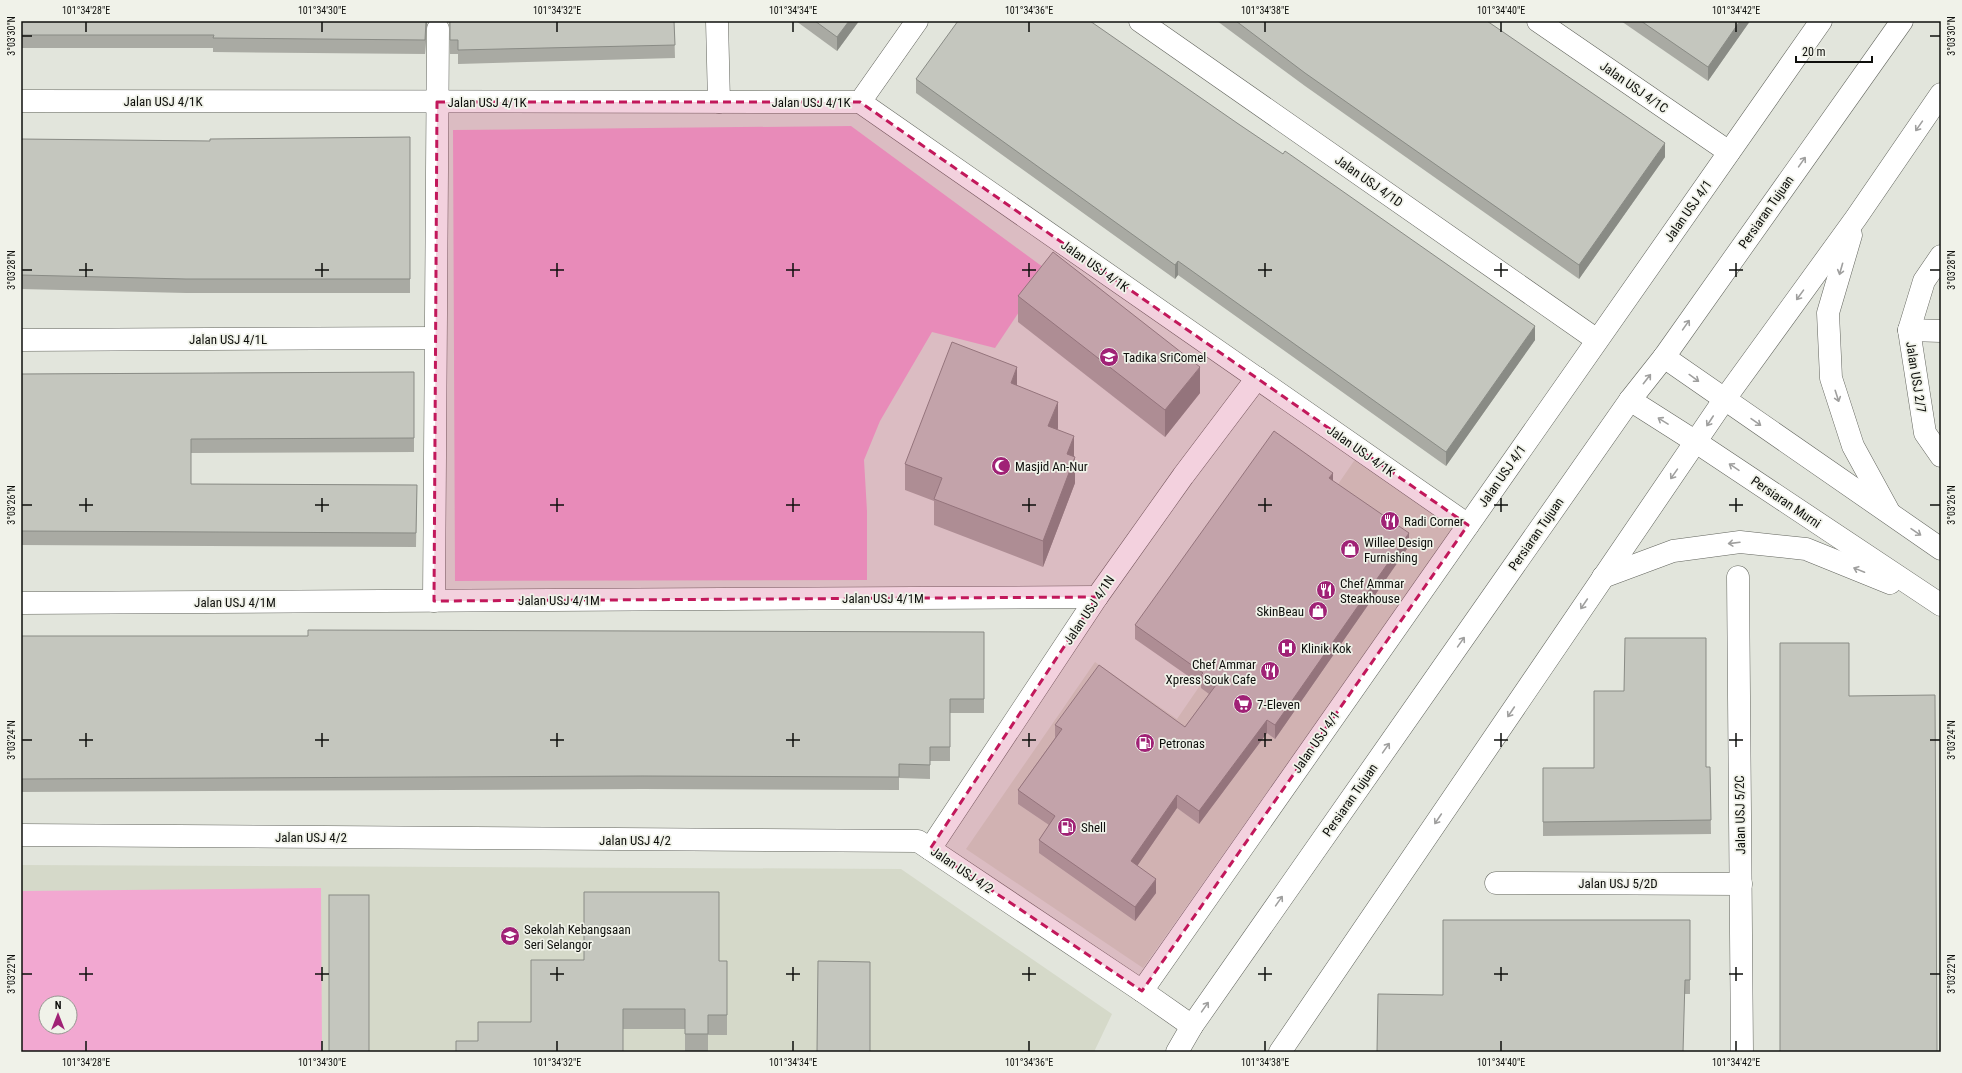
<svg xmlns="http://www.w3.org/2000/svg" width="1962" height="1073" viewBox="0 0 1962 1073" font-family="'Roboto Condensed',sans-serif">
	<style>
		.built { fill: #d5d9c9; fill-rule: evenodd }
		.green { fill: #f2a8d1; fill-rule: evenodd }
		.lines { fill: none; stroke-linecap: round; stroke-linejoin: round }
		.minor-casing { stroke: #62645d; stroke-width: 23 }
		.secondary-casing { stroke: #62645d; stroke-width: 23 }
		.minor { stroke: #fff; stroke-width: 22 }
		.secondary { stroke: #fff; stroke-width: 22 }
		.wall { fill: #a9aaa3 }
		.shaded-wall { fill: #898b85 }
		.building { fill: #c4c6be; stroke: #898b85 }
		.oneway { stroke: #9f9f9e }
		.marked { fill: #c2185b; fill-opacity: 0.2; stroke: #c2185b; stroke-width: 3; stroke-dasharray: 8 5; stroke-linejoin: round }
		.ticks { fill: none; stroke: #0e0f0c; stroke-width: 1.5 }
		.labels { text-anchor: middle; dominant-baseline: central; stroke-width: 3.5; stroke-linejoin: round; paint-order: stroke }
		.street-label { font-size: 13px; fill: #0e0f0c; stroke: #f0f2e9 }
		.poi-label { font-size: 13px; fill: #0e0f0c; stroke: #f0f2e9; text-anchor: start }
		.neatline { fill: none; stroke: #0e0f0c; stroke-width: 1.5 }
		.ticks-label { font-size: 10px; text-anchor: middle; fill: #0e0f0c }
	</style>
	<rect width="100%" height="100%" fill="#e2e5dc"/>
	<g class="built">
		<polygon points="1356,458 1453,528 1143,968 966,849 1095,662 1177,719"/>
		<path d="M21 865 901 869 1112 1014 1094 1052H21ZM46 1003H70V1027H46Z"/>
	</g>
	<g class="green">
		<polygon points="851,126 1047,270 995,348 932,332 880,421 864,460 867,511 867,580 455,581 453,130"/>
		<path d="M321 888 322 1052H21V891ZM46 1003H70V1027H46Z"/>
	</g>
	<g class="lines">
		<g class="minor-casing">
			<g id="minor">
				<polyline points="717,21 719,102"/>
				<polyline points="1140,21 1597,340"/>
				<polyline points="1538,21 1729,152"/>
				<polyline points="21,101 860,102 1468,525"/>
				<polyline points="860,102 917,21"/>
				<polyline points="1941,256 1924,281 1909,330 1925,433 1941,456"/>
				<polyline points="1909,330 1941,331"/>
				<polyline points="21,340 435,338"/>
				<polyline points="1738,577 1742,1052"/>
				<polyline points="434,601 438,29"/>
				<polyline points="21,603 1097,597"/>
				<polyline points="21,835 918,841 1142,991 1192,1026"/>
				<polyline points="930,849 1097,597 1183,476 1257,378"/>
				<polyline points="1496,883 1741,884"/>
				<polyline points="1142,991 1821,21"/>
			</g>
		</g>
		<g class="secondary-casing">
			<g id="secondary">
				<polyline points="1851,235 1828,313 1831,378 1853,446 1888,510"/>
				<polyline points="1664,357 1941,549"/>
				<polyline points="1630,400 1696,442 1941,605"/>
				<polyline points="1603,577 1673,551 1740,542 1806,549 1890,583"/>
				<polyline points="1177,1052 1192,1026 1630,400 1664,357 1902,21"/>
				<polyline points="1280,1052 1724,400 1856,218 1941,94"/>
			</g>
		</g>
		<use href="#minor" class="minor"/>
		<use href="#secondary" class="secondary"/>
	</g>
	<g class="wall">
		<polygon points="21,21 427,23 425,54 213,52 213,48 21,48"/>
		<polygon points="447,21 674,21 675,58 458,64 458,54 450,54 449,23"/>
		<polygon points="796,21 859,21 837,51"/>
		<polygon points="1217,21 1487,21 1665,157 1579,279 1305,86"/>
		<polygon points="1621,21 1750,21 1708,81"/>
		<polygon points="916,79 1237,123 1535,340 1446,466 1178,275 1175,279 916,93"/>
		<polygon points="410,137 410,293 186,293 21,289 21,139 210,141"/>
		<polygon points="1018,296 1200,393 1165,437 1018,322"/>
		<polygon points="414,372 414,452 191,453 191,484 417,485 416,547 21,545 21,374"/>
		<polygon points="1017,386 1058,428 1057,430 1074,456 1075,483 1043,567 934,525 934,501 905,490 905,464"/>
		<polygon points="1333,481 1409,546 1275,739 1267,733 1199,824 1177,808 1137,866 1156,893 1135,921 1039,853 1039,840 1049,825 1018,804 1018,790 1055,738 1055,725 1185,727 1209,694 1201,688 1201,685 1135,639 1135,625"/>
		<polygon points="984,632 984,713 950,713 950,761 930,761 930,779 899,778 899,790 642,789 21,792 21,636 308,636"/>
		<polygon points="1710,767 1711,834 1543,836 1543,768"/>
		<polygon points="1690,920 1690,994 1443,995"/>
		<polygon points="719,961 727,961 727,1035 708,1035 708,1052 685,1052 685,1029 623,1029 478,1041 531,1022"/>
	</g>
	<g class="shaded-wall">
		<polygon points="426,21 429,21 427,23 425,54"/>
		<polygon points="849,21 859,21 837,51 837,37"/>
		<polygon points="1740,21 1750,21 1708,81 1708,67"/>
		<polygon points="1665,143 1665,157 1579,279 1579,265"/>
		<polygon points="1178,261 1178,275 1175,279 1175,265"/>
		<polygon points="1535,326 1535,340 1446,466 1446,452"/>
		<polygon points="1017,367 1017,393 1011,383"/>
		<polygon points="1200,367 1200,393 1165,437 1165,410"/>
		<polygon points="1058,402 1058,428 1048,453 1048,426"/>
		<polygon points="1074,436 1074,460 1075,457 1075,483 1043,567 1043,541 1067,454"/>
		<polygon points="1333,473 1333,487 1329,478"/>
		<polygon points="1409,533 1409,546 1275,739 1275,725"/>
		<polygon points="1267,720 1267,733 1199,824 1199,811"/>
		<polygon points="1177,795 1177,808 1131,875 1131,861"/>
		<polygon points="1156,879 1156,893 1135,921 1135,907"/>
	</g>
	<g class="building">
		<polygon points="21,21 426,21 425,40 213,38 214,35 21,35"/>
		<polygon points="450,21 674,21 675,45 458,50 458,40 450,40"/>
		<polygon points="815,21 849,21 837,37"/>
		<polygon points="958,21 1090,21 1237,123 1283,154 1285,151 1308,167 1535,326 1446,452 1178,261 1175,265 916,79"/>
		<polygon points="1236,21 1487,21 1665,143 1579,265 1305,73"/>
		<polygon points="1641,21 1740,21 1708,67"/>
		<polygon points="410,137 410,279 186,279 21,275 21,139 210,141 210,139"/>
		<polygon points="1053,252 1200,367 1165,410 1018,296"/>
		<polygon points="952,342 1017,367 1011,383 1058,402 1048,426 1074,436 1067,454 1075,457 1043,541 934,499 942,478 905,464"/>
		<polygon points="414,372 414,438 191,439 191,484 417,485 416,533 21,531 21,374"/>
		<polygon points="1274,431 1333,473 1329,478 1409,533 1275,725 1267,720 1199,811 1177,795 1131,861 1156,879 1135,907 1039,840 1055,816 1018,790 1062,729 1055,725 1099,665 1185,727 1216,685 1201,675 1203,673 1135,625"/>
		<polygon points="308,630 984,632 984,699 950,699 950,747 930,747 930,765 899,764 899,777 642,776 21,779 21,636 308,636"/>
		<polygon points="1625,638 1706,638 1706,767 1710,767 1711,820 1543,822 1543,768 1594,768 1594,691 1624,691"/>
		<polygon points="1780,643 1849,643 1849,696 1935,695 1937,1052 1780,1052"/>
		<polygon points="584,892 719,892 719,961 727,961 727,1015 708,1015 708,1034 685,1034 685,1009 623,1009 623,1052 456,1052 456,1041 478,1041 478,1022 531,1022 531,960 584,960"/>
		<rect x="329" y="895" width="40" height="157"/>
		<polygon points="1443,920 1690,920 1690,980 1685,980 1683,1052 1377,1052 1378,994 1443,995"/>
		<polygon points="818,961 870,962 870,1052 817,1052"/>
	</g>
	<defs><path id="oneway-shaft" d="M-6 0H5M1.5-3L5.5 0L1.5 3" fill="none" stroke-width="1.6" stroke-linecap="round" stroke-linejoin="round"/></defs>
	<g class="oneway">
		<use href="#oneway-shaft" transform="translate(1919 126) rotate(125)"/>
		<use href="#oneway-shaft" transform="translate(1802 162) rotate(-55)"/>
		<use href="#oneway-shaft" transform="translate(1841 269) rotate(106)"/>
		<use href="#oneway-shaft" transform="translate(1800 295) rotate(126)"/>
		<use href="#oneway-shaft" transform="translate(1686 325) rotate(-55)"/>
		<use href="#oneway-shaft" transform="translate(1694 378) rotate(36)"/>
		<use href="#oneway-shaft" transform="translate(1647 379) rotate(-52)"/>
		<use href="#oneway-shaft" transform="translate(1837 396) rotate(72)"/>
		<use href="#oneway-shaft" transform="translate(1663 421) rotate(-148)"/>
		<use href="#oneway-shaft" transform="translate(1710 421) rotate(123)"/>
		<use href="#oneway-shaft" transform="translate(1756 422) rotate(35)"/>
		<use href="#oneway-shaft" transform="translate(1734 467) rotate(-146)"/>
		<use href="#oneway-shaft" transform="translate(1674 474) rotate(125)"/>
		<use href="#oneway-shaft" transform="translate(1916 532) rotate(34)"/>
		<use href="#oneway-shaft" transform="translate(1734 543) rotate(173)"/>
		<use href="#oneway-shaft" transform="translate(1859 570) rotate(-158)"/>
		<use href="#oneway-shaft" transform="translate(1584 604) rotate(124)"/>
		<use href="#oneway-shaft" transform="translate(1461 642) rotate(-55)"/>
		<use href="#oneway-shaft" transform="translate(1511 712) rotate(124)"/>
		<use href="#oneway-shaft" transform="translate(1386 748) rotate(-55)"/>
		<use href="#oneway-shaft" transform="translate(1438 819) rotate(124)"/>
		<use href="#oneway-shaft" transform="translate(1279 901) rotate(-55)"/>
		<use href="#oneway-shaft" transform="translate(1205 1007) rotate(-55)"/>
	</g>
	<path class="marked" d="M437 102H860L1468 525 1142 991 930 849 1097 597 434 601Z"/>
	<path class="ticks" d="M86 22V32M322 22V32M557 22V32M793 22V32M1029 22V32M1265 22V32M1501 22V32M1736 22V32M22 36H32M1930 36H1940M86 263V277M322 263V277M557 263V277M793 263V277M1029 263V277M1265 263V277M1501 263V277M1736 263V277M22 270H32M79 270H93M315 270H329M550 270H564M786 270H800M1022 270H1036M1258 270H1272M1494 270H1508M1729 270H1743M1930 270H1940M86 498V512M322 498V512M557 498V512M793 498V512M1029 498V512M1265 498V512M1501 498V512M1736 498V512M22 505H32M79 505H93M315 505H329M550 505H564M786 505H800M1022 505H1036M1258 505H1272M1494 505H1508M1729 505H1743M1930 505H1940M86 733V747M322 733V747M557 733V747M793 733V747M1029 733V747M1265 733V747M1501 733V747M1736 733V747M22 740H32M79 740H93M315 740H329M550 740H564M786 740H800M1022 740H1036M1258 740H1272M1494 740H1508M1729 740H1743M1930 740H1940M86 967V981M322 967V981M557 967V981M793 967V981M1029 967V981M1265 967V981M1501 967V981M1736 967V981M22 974H32M79 974H93M315 974H329M550 974H564M786 974H800M1022 974H1036M1258 974H1272M1494 974H1508M1729 974H1743M1930 974H1940M86 1041V1051M322 1041V1051M557 1041V1051M793 1041V1051M1029 1041V1051M1265 1041V1051M1501 1041V1051M1736 1041V1051"/>
	<defs>
		<g id="school-disc" transform="scale(1)"><circle r="9.5" fill="#a02276" stroke="#f0f2e9"/><path d="M0-5L7-2L0 1L-7-2ZM-4 1L0 2.5L4 1V4Q0 6-4 4Z" fill="#fff"/></g>
		<g id="mosque-disc" transform="scale(1)"><circle r="9.5" fill="#a02276" stroke="#f0f2e9"/><path d="M3.5-4.9A6 6 0 1 0 3.5 4.9A5 5 0 1 1 3.5-4.9Z" fill="#fff"/></g>
		<g id="restaurant-disc" transform="scale(1)"><circle r="9.5" fill="#a02276" stroke="#f0f2e9"/><path d="M-5-6h1v4h1v-4h1v4h1v-4h1v5L-1.5 .5V6h-2V.5L-5-1ZM5-6V6H3V1.5H1.5Q1.5-4 5-6Z" fill="#fff"/></g>
		<g id="shop-disc" transform="scale(1)"><circle r="9.5" fill="#a02276" stroke="#f0f2e9"/><path d="M-5-2.5h2.3a2.7 3.5 0 0 1 5.4 0H5L5.5 6h-11ZM-1.5-2.5h3a1.5 2.3 0 0 0-3 0Z" fill="#fff"/></g>
		<g id="hospital-disc" transform="scale(1)"><circle r="9.5" fill="#a02276" stroke="#f0f2e9"/><path d="M-5-5h3v3.5h4V-5h3V5h-3V1.5h-4V5h-3Z" fill="#fff"/></g>
		<g id="supermarket-disc" transform="scale(1)"><circle r="9.5" fill="#a02276" stroke="#f0f2e9"/><path d="M-6-5.5h2.5l.6 2H6L4.5 2H-2.5L-4.4-4H-6ZM-1.5 3.2a1.3 1.3 0 1 0 .1 0ZM3 3.2a1.3 1.3 0 1 0 .1 0Z" fill="#fff"/></g>
		<g id="fuel-disc" transform="scale(1)"><circle r="9.5" fill="#a02276" stroke="#f0f2e9"/><path d="M-5.5-6h7V0h2V4h1.3V-2.5L3-4.5l.8-.8L6-3V5H2.5V1h-1V6h-7ZM-4.2-4.7v3.2H.2V-4.7Z" fill="#fff"/></g>
	</defs>
	<g fill-rule="evenodd">
		<use href="#school-disc" x="1109" y="357"/>
		<use href="#mosque-disc" x="1001" y="466"/>
		<use href="#restaurant-disc" x="1390" y="521"/>
		<use href="#shop-disc" x="1350" y="549"/>
		<use href="#restaurant-disc" x="1326" y="590"/>
		<use href="#shop-disc" x="1318" y="611"/>
		<use href="#hospital-disc" x="1287" y="648"/>
		<use href="#restaurant-disc" x="1270" y="671"/>
		<use href="#supermarket-disc" x="1243" y="704"/>
		<use href="#fuel-disc" x="1145" y="743"/>
		<use href="#fuel-disc" x="1067" y="827"/>
		<use href="#school-disc" x="510" y="936"/>
	</g>
	<g class="labels">
		<g class="street-label">
			<text transform="translate(1634 87) rotate(35)">Jalan USJ 4/1C</text>
			<text x="163" y="101">Jalan USJ 4/1K</text>
			<text x="487" y="102">Jalan USJ 4/1K</text>
			<text x="811" y="102">Jalan USJ 4/1K</text>
			<text transform="translate(1369 181) rotate(35)">Jalan USJ 4/1D</text>
			<text transform="translate(1688 211) rotate(-55)">Jalan USJ 4/1</text>
			<text transform="translate(1766 212) rotate(-55)">Persiaran Tujuan</text>
			<text transform="translate(1095 266) rotate(35)">Jalan USJ 4/1K</text>
			<text x="228" y="339">Jalan USJ 4/1L</text>
			<text transform="translate(1916 377) rotate(81)">Jalan USJ 2/7</text>
			<text transform="translate(1361 451) rotate(35)">Jalan USJ 4/1K</text>
			<text transform="translate(1502 476) rotate(-55)">Jalan USJ 4/1</text>
			<text transform="translate(1786 502) rotate(34)">Persiaran Murni</text>
			<text transform="translate(1536 534) rotate(-55)">Persiaran Tujuan</text>
			<text x="883" y="598">Jalan USJ 4/1M</text>
			<text x="559" y="600">Jalan USJ 4/1M</text>
			<text x="235" y="602">Jalan USJ 4/1M</text>
			<text transform="translate(1089 610) rotate(-56)">Jalan USJ 4/1N</text>
			<text transform="translate(1316 742) rotate(-55)">Jalan USJ 4/1</text>
			<text transform="translate(1350 800) rotate(-55)">Persiaran Tujuan</text>
			<text transform="translate(1740 815) rotate(-91)">Jalan USJ 5/2C</text>
			<text x="311" y="837">Jalan USJ 4/2</text>
			<text x="635" y="840">Jalan USJ 4/2</text>
			<text transform="translate(962 870) rotate(34)">Jalan USJ 4/2</text>
			<text x="1618" y="883">Jalan USJ 5/2D</text>
		</g>
		<g class="poi-label">
			<text x="1123" y="357">Tadika SriComel</text>
			<text x="1015" y="466">Masjid An-Nur</text>
			<text x="1404" y="521">Radi Corner</text>
			<text x="1364" y="542">Willee Design<tspan x="1364" dy="15">Furnishing</tspan></text>
			<text x="1340" y="583">Chef Ammar<tspan x="1340" dy="15">Steakhouse</tspan></text>
			<text x="1304" y="611" text-anchor="end">SkinBeau</text>
			<text x="1301" y="648">Klinik Kok</text>
			<text x="1256" y="664" text-anchor="end">Chef Ammar<tspan x="1256" dy="15">Xpress Souk Cafe</tspan></text>
			<text x="1257" y="704">7-Eleven</text>
			<text x="1159" y="743">Petronas</text>
			<text x="1081" y="827">Shell</text>
			<text x="524" y="929">Sekolah Kebangsaan<tspan x="524" dy="15">Seri Selangor</tspan></text>
		</g>
	</g>
	<rect width="1962" height="1073" fill="none" stroke="#f0f2e9" stroke-width="44"/>
	<g transform="translate(58 1015)"><circle r="19" fill="#f0f2e9" stroke="#969791"/>
	<path d="M0-3L7 15L0 10L-7 15Z" fill="#a02276"/>
	<text y="-6" font-size="11" font-weight="bold" text-anchor="middle" fill="#0e0f0c">N</text>
	</g>
	<path d="M1796 56v6h76v-6" fill="none" stroke="#0e0f0c" stroke-width="2"/>
	<text x="1802" y="56" font-size="12" fill="#0e0f0c" stroke="#f0f2e9" stroke-width="3" paint-order="stroke">20 m</text>
	<rect x="22" y="22" width="1918" height="1029" class="neatline"/>
	<g class="ticks-label">
		<text x="86" y="14">101°34'28"E</text>
		<text x="322" y="14">101°34'30"E</text>
		<text x="557" y="14">101°34'32"E</text>
		<text x="793" y="14">101°34'34"E</text>
		<text x="1029" y="14">101°34'36"E</text>
		<text x="1265" y="14">101°34'38"E</text>
		<text x="1501" y="14">101°34'40"E</text>
		<text x="1736" y="14">101°34'42"E</text>
		<text transform="translate(11 36) rotate(-90)" y="4">3°03'30"N</text>
		<text transform="translate(1951 36) rotate(-90)" y="4">3°03'30"N</text>
		<text transform="translate(11 270) rotate(-90)" y="4">3°03'28"N</text>
		<text transform="translate(1951 270) rotate(-90)" y="4">3°03'28"N</text>
		<text transform="translate(11 505) rotate(-90)" y="4">3°03'26"N</text>
		<text transform="translate(1951 505) rotate(-90)" y="4">3°03'26"N</text>
		<text transform="translate(11 740) rotate(-90)" y="4">3°03'24"N</text>
		<text transform="translate(1951 740) rotate(-90)" y="4">3°03'24"N</text>
		<text transform="translate(11 974) rotate(-90)" y="4">3°03'22"N</text>
		<text transform="translate(1951 974) rotate(-90)" y="4">3°03'22"N</text>
		<text x="86" y="1066">101°34'28"E</text>
		<text x="322" y="1066">101°34'30"E</text>
		<text x="557" y="1066">101°34'32"E</text>
		<text x="793" y="1066">101°34'34"E</text>
		<text x="1029" y="1066">101°34'36"E</text>
		<text x="1265" y="1066">101°34'38"E</text>
		<text x="1501" y="1066">101°34'40"E</text>
		<text x="1736" y="1066">101°34'42"E</text>
	</g>
</svg>
